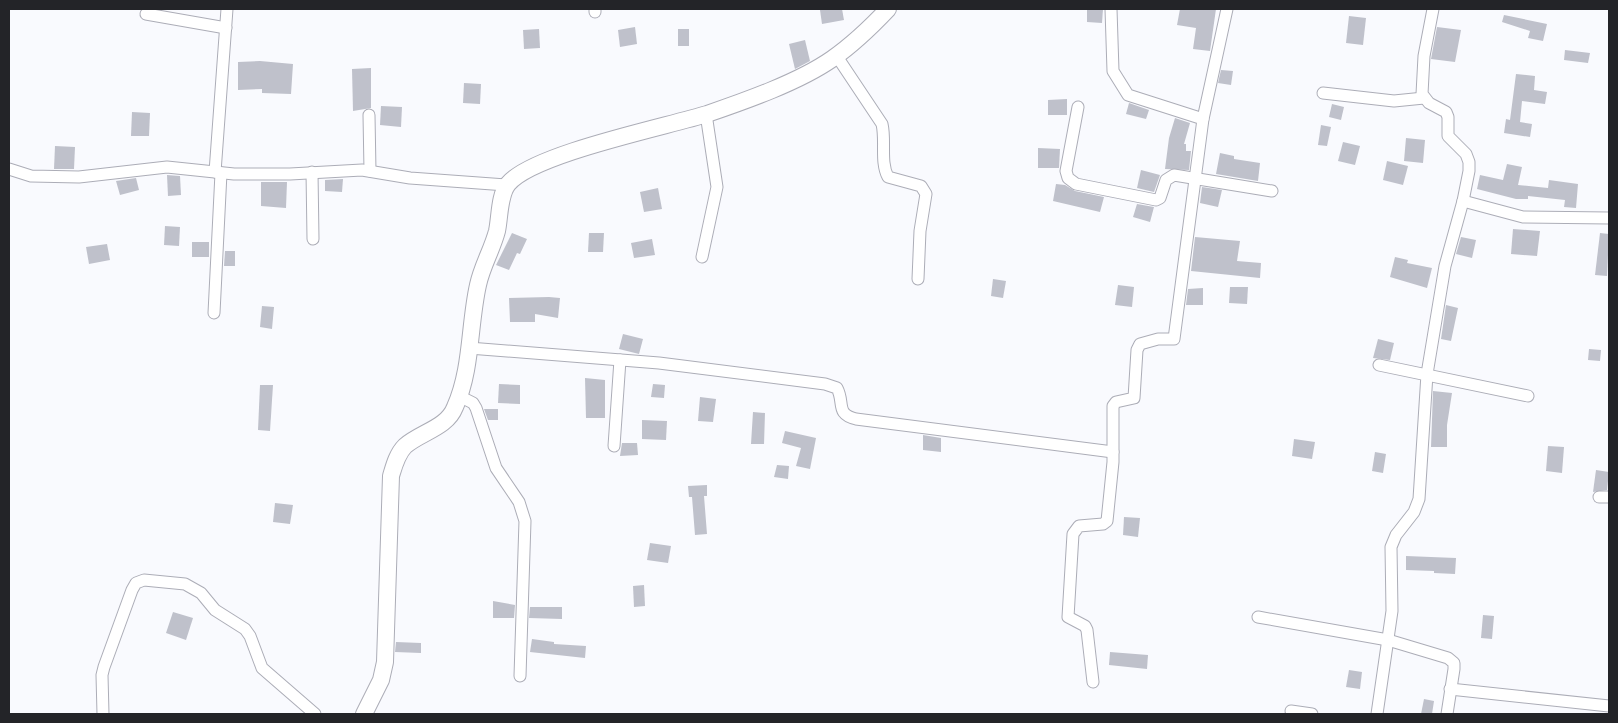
<svg xmlns="http://www.w3.org/2000/svg" width="1618" height="723" viewBox="0 0 1618 723" font-family="'DM Sans',sans-serif">
	<style>
		.building { fill: #bfc1cb }
		.lines { fill: none; stroke-linecap: round; stroke-linejoin: round }
		.street-casing { stroke: #acadb7; stroke-width: 13 }
		.secondary-casing { stroke: #acadb7; stroke-width: 18 }
		.street { stroke: #fff; stroke-width: 11 }
		.secondary { stroke: #fff; stroke-width: 16 }
	</style>
	<rect width="100%" height="100%" fill="#f9fafe"/>
	<g class="building">
		<polygon points="825,9 842,9 844,20 822,24 820,10"/>
		<polygon points="1087,9 1103,9 1102,23 1087,22"/>
		<polygon points="1180,9 1216,9 1210,51 1193,49 1196,28 1177,25"/>
		<polygon points="1504,15 1547,24 1543,41 1528,38 1530,31 1502,22"/>
		<polygon points="1349,16 1366,18 1363,45 1346,43"/>
		<polygon points="635,27 637,44 620,47 618,30"/>
		<polygon points="1437,27 1461,30 1455,62 1431,59"/>
		<polygon points="539,29 540,48 524,49 523,30"/>
		<rect x="678" y="29" width="11" height="17"/>
		<polygon points="805,40 810,61 795,69 789,44"/>
		<polygon points="1565,50 1590,53 1588,63 1564,60"/>
		<polygon points="260,61 293,64 291,94 262,93 262,89 238,90 238,62"/>
		<polygon points="371,68 371,108 353,111 352,69"/>
		<polygon points="1221,70 1233,71 1231,85 1218,83"/>
		<polygon points="1516,74 1535,76 1534,90 1547,92 1545,104 1522,101 1520,122 1532,124 1530,137 1504,133 1506,119 1510,120"/>
		<polygon points="464,83 481,84 480,104 463,103"/>
		<polygon points="1067,99 1067,115 1048,115 1048,100"/>
		<polygon points="1129,103 1149,110 1146,119 1126,114"/>
		<polygon points="1332,104 1344,107 1341,120 1329,117"/>
		<polygon points="381,106 402,107 401,127 380,125"/>
		<polygon points="132,112 150,113 149,136 131,136"/>
		<polygon points="1175,118 1190,123 1184,144 1186,144 1186,151 1191,151 1189,170 1165,169 1169,138"/>
		<polygon points="1321,125 1331,127 1327,146 1318,145"/>
		<polygon points="1406,138 1425,140 1423,163 1404,161"/>
		<polygon points="1343,142 1360,146 1355,165 1338,161"/>
		<polygon points="55,146 75,147 74,169 54,169"/>
		<polygon points="1038,148 1060,149 1059,168 1038,168"/>
		<polygon points="1220,153 1234,156 1234,159 1260,163 1258,181 1216,174"/>
		<polygon points="1387,161 1408,166 1403,185 1383,180"/>
		<polygon points="1507,164 1522,167 1518,185 1548,188 1549,180 1578,184 1576,208 1564,207 1565,200 1528,196 1528,199 1516,199 1477,189 1480,175 1503,180"/>
		<polygon points="1141,170 1160,175 1154,192 1137,188"/>
		<polygon points="167,175 180,176 181,195 168,196"/>
		<polygon points="136,178 139,190 120,195 116,181"/>
		<polygon points="343,179 342,192 325,191 325,180"/>
		<polygon points="261,182 287,182 286,208 261,206"/>
		<polygon points="1056,184 1065,185 1075,191 1104,197 1100,212 1053,201"/>
		<polygon points="1202,187 1222,190 1218,207 1200,203"/>
		<polygon points="658,188 662,209 644,212 640,192"/>
		<polygon points="1137,204 1154,207 1150,222 1133,217"/>
		<polygon points="165,226 180,227 179,246 164,245"/>
		<polygon points="1513,229 1540,231 1537,256 1511,254"/>
		<polygon points="512,233 527,239 520,254 517,253 509,270 496,265"/>
		<polygon points="589,233 604,233 603,252 588,252"/>
		<polygon points="1600,233 1609,234 1607,276 1595,275"/>
		<polygon points="1195,237 1240,241 1237,261 1261,263 1260,278 1191,271"/>
		<polygon points="1461,237 1476,240 1472,258 1456,254"/>
		<polygon points="652,239 655,255 634,258 631,243"/>
		<rect x="192" y="242" width="17" height="15"/>
		<polygon points="107,244 110,260 89,264 86,247"/>
		<polygon points="225,251 235,251 235,266 224,266"/>
		<polygon points="1395,257 1408,260 1407,263 1432,268 1427,288 1390,277"/>
		<polygon points="993,279 1006,281 1003,298 991,296"/>
		<polygon points="1118,285 1134,287 1132,307 1115,305"/>
		<polygon points="1230,287 1248,287 1247,304 1229,303"/>
		<polygon points="1203,288 1203,305 1186,305 1188,289"/>
		<polygon points="549,297 560,298 558,318 535,314 535,322 510,322 509,298"/>
		<polygon points="1446,305 1458,308 1451,341 1441,339"/>
		<polygon points="262,306 274,307 272,329 260,327"/>
		<polygon points="623,334 643,339 639,354 619,349"/>
		<polygon points="1378,339 1394,343 1390,360 1373,358"/>
		<polygon points="1589,349 1601,350 1600,361 1588,360"/>
		<polygon points="585,378 605,380 605,418 586,418"/>
		<polygon points="499,384 520,385 520,404 498,403"/>
		<polygon points="653,384 665,385 664,398 651,397"/>
		<polygon points="260,385 273,385 270,431 258,430"/>
		<polygon points="1433,391 1452,393 1447,425 1447,447 1431,447"/>
		<polygon points="700,397 716,399 713,422 698,421"/>
		<polygon points="484,409 498,409 498,420 488,420"/>
		<polygon points="753,412 765,413 764,444 751,444"/>
		<polygon points="642,420 667,421 666,440 642,439"/>
		<polygon points="785,431 816,438 810,469 796,466 801,448 782,443"/>
		<polygon points="923,435 941,438 941,452 923,450"/>
		<polygon points="1294,439 1315,442 1312,459 1292,456"/>
		<polygon points="622,443 637,443 638,455 620,456"/>
		<polygon points="1548,446 1564,447 1562,473 1546,471"/>
		<polygon points="1375,452 1386,454 1383,473 1372,471"/>
		<polygon points="777,465 789,466 788,479 774,477"/>
		<polygon points="1596,470 1609,472 1607,490 1593,492"/>
		<polygon points="707,485 707,496 704,496 707,534 695,535 692,497 689,497 688,486"/>
		<polygon points="275,503 293,505 290,524 273,522"/>
		<polygon points="1124,517 1140,518 1138,537 1123,535"/>
		<polygon points="650,543 671,546 668,563 647,560"/>
		<polygon points="1406,556 1456,558 1455,574 1434,573 1434,571 1406,570"/>
		<polygon points="644,585 645,606 634,607 633,586"/>
		<polygon points="493,601 515,605 514,618 493,618"/>
		<polygon points="530,607 562,607 562,619 529,618"/>
		<polygon points="173,612 193,618 186,640 166,633"/>
		<polygon points="1483,615 1494,616 1492,639 1481,638"/>
		<polygon points="532,639 554,642 554,644 586,646 585,658 530,652"/>
		<polygon points="396,642 421,643 421,653 395,652"/>
		<polygon points="1110,652 1148,655 1147,669 1109,665"/>
		<polygon points="1349,670 1362,672 1360,689 1346,687"/>
		<polygon points="1424,699 1434,701 1432,714 1421,714"/>
	</g>
	<g class="lines">
		<g class="street-casing">
			<g id="street">
				<polyline points="1111,9 1113,71 1128,95 1203,119"/>
				<polyline points="595,12 595,9"/>
				<polyline points="146,14 226,28"/>
				<path d="M836 55 882 124C886 141 880 162 888 177L921 186 926 194 920 231 918 279"/>
				<polyline points="1323,93 1394,101 1424,98"/>
				<polyline points="1078,107 1066,171 1068,178 1076,184 1156,200 1160,198 1166,180 1174,175 1272,191"/>
				<polyline points="369,115 370,171"/>
				<polyline points="9,169 31,176 79,177 167,167 234,174 290,174 362,170 410,178 506,185"/>
				<polyline points="215,172 227,9"/>
				<polyline points="312,172 313,239"/>
				<polyline points="1463,201 1523,217 1609,218"/>
				<polyline points="702,257 717,187 706,114"/>
				<polyline points="214,313 221,173"/>
				<path d="M469 348 659 363 825 384 837 388C845 403 835 414 856 419L1113 452"/>
				<polyline points="1379,365 1528,396"/>
				<polyline points="459,396 473,403 476,408 496,468 519,502 525,521 520,676"/>
				<polyline points="614,446 620,360"/>
				<polyline points="1599,497 1609,497"/>
				<polyline points="1258,617 1388,640 1448,658 1454,663 1454,669 1447,714"/>
				<polyline points="1093,682 1087,630 1085,626 1068,617 1073,534 1079,526 1103,524 1107,521 1113,462 1113,406 1116,402 1134,398 1137,350 1140,344 1158,339 1174,339 1203,119 1227,9"/>
				<polyline points="1450,689 1609,706"/>
				<polyline points="1291,711 1312,714"/>
				<polyline points="103,714 102,675 104,667 132,590 136,583 144,580 185,584 201,593 215,610 245,629 250,636 262,668 315,714"/>
				<polyline points="1377,714 1392,611 1391,547 1396,535 1414,512 1419,499 1427,374 1445,266 1463,201 1469,171 1469,162 1466,154 1448,136 1448,117 1446,112 1429,103 1422,94 1424,56 1433,9"/>
			</g>
		</g>
		<g class="secondary-casing">
			<path id="secondary" d="M364 714 381 680 385 662 391 476C394 466 397 454 405 446 421 432 447 428 455 407 472 369 469 325 478 285 482 266 492 250 497 231 500 217 499 195 508 184 532 154 665 127 707 114 745 101 799 82 832 59 852 45 871 27 888 9"/>
		</g>
		<use href="#street" class="street"/>
		<use href="#secondary" class="secondary"/>
	</g>
	<rect width="1618" height="723" fill="none" stroke="#232428" stroke-width="20"/>
</svg>
